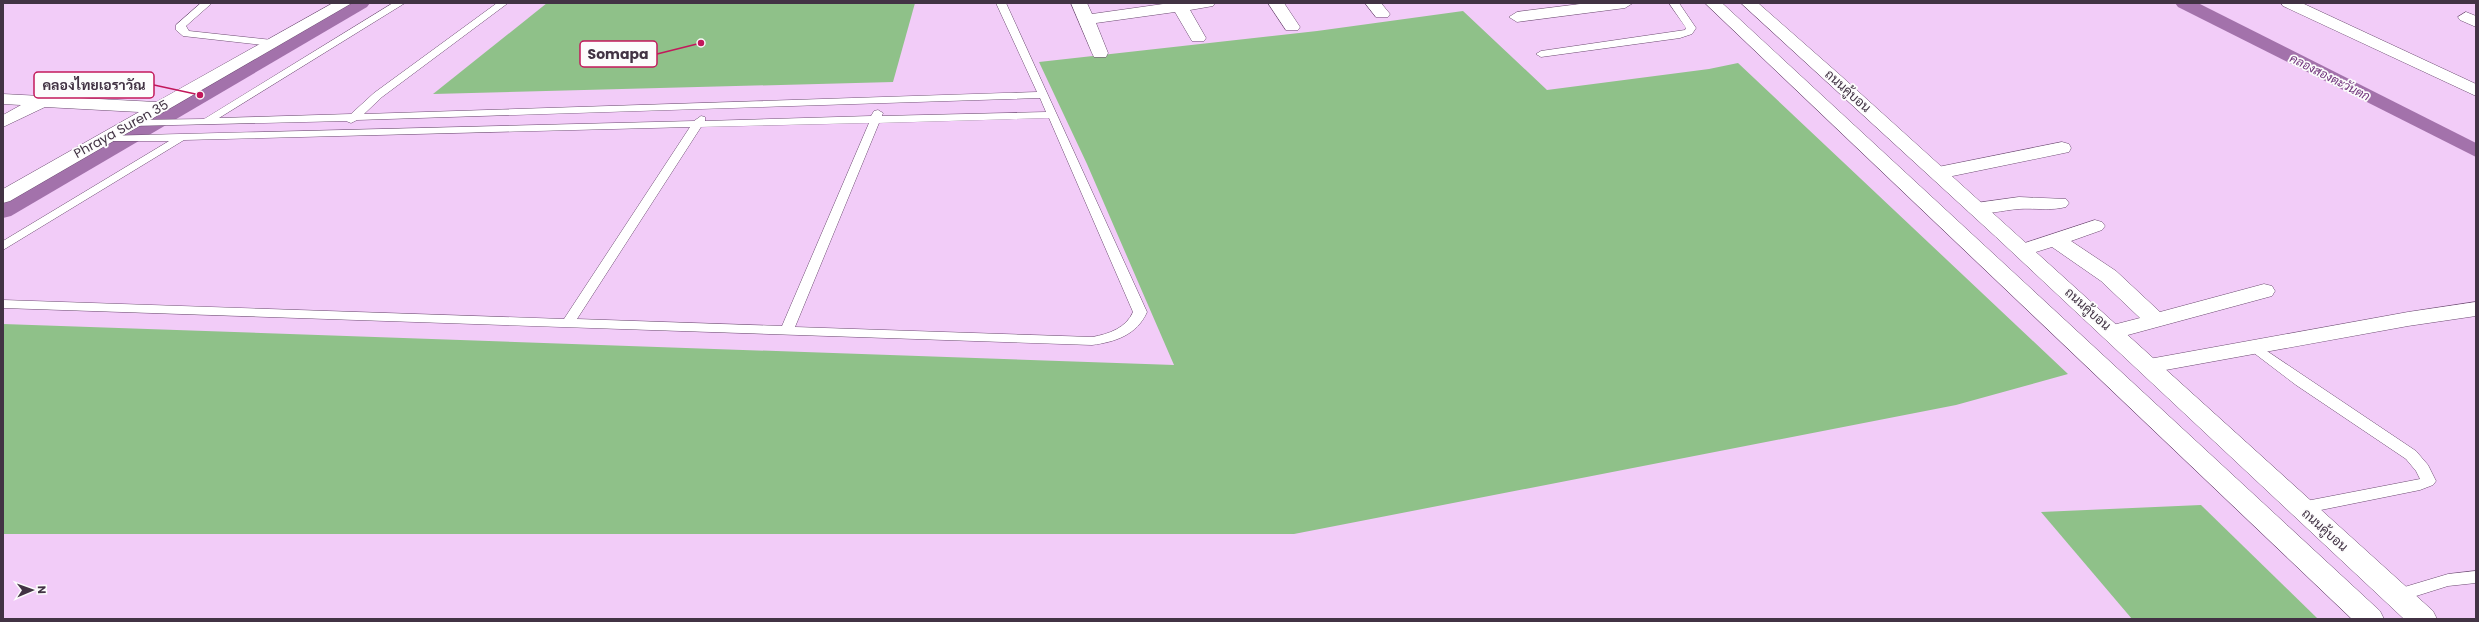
<svg xmlns="http://www.w3.org/2000/svg" width="2479" height="622" viewBox="0 0 2479 622" font-family="Poppins,Sarabun,sans-serif">
	<style>
		.green { fill: #8fc189 }
		.lines { fill: none; stroke-linecap: round; stroke-linejoin: round }
		.canal { fill: #a372ab; fill-rule: evenodd }
		.service-casing { stroke: #6c4b71; stroke-width: 1 }
		.minor-casing { stroke: #6c4b71; stroke-width: 1 }
		.secondary-casing { stroke: #6c4b71; stroke-width: 1 }
		.service { fill: #fff; fill-rule: evenodd }
		.minor { fill: #fff; fill-rule: evenodd }
		.secondary { fill: #fff; fill-rule: evenodd }
		.labels { text-anchor: middle; dominant-baseline: central; stroke-width: 3.5; stroke-linejoin: round; paint-order: stroke }
		.far-water-label { font-size: 12px; font-style: italic; fill: #70337b; stroke: #fcfcfc }
		.street-label { font-size: 13px; fill: #423344; stroke: #fcfcfc }
		.leader { fill: none; stroke: #c2185b; stroke-width: 1.5 }
		.callout-dot { fill: #c2185b; stroke: #fcfcfc; stroke-width: 1.5 }
		.callout { fill: #fcfcfc; stroke: #c2185b; stroke-width: 1.5 }
		.callout-label { font-size: 14px; text-anchor: middle; font-weight: bold; fill: #423344 }
	</style>
	<rect width="100%" height="100%" fill="#f2ccf8"/>
	<g class="green">
		<polygon points="547,3 915,3 893,82 433,94"/>
		<polygon points="1463,11 1547,90 1709,69 1738,63 2068,374 1956,405 1294,534 3,534 3,324 1174,365 1087,164 1039,62 1317,31"/>
		<polygon points="2201,505 2318,619 2132,619 2041,512"/>
	</g>
	<g class="lines">
		<g class="canal">
			<polygon points="348,3 370,3 367,7 11,216 3,218 3,202"/>
			<polygon points="2175,3 2198,3 2476,143 2476,157 2178,7"/>
		</g>
		<g class="service-casing">
			<g id="service">
				<polygon points="201,3 212,3 186,26 189,31 272,40 277,43 272,46 183,36 176,30 176,25"/>
				<path d="M393 3H405L219 118 351 114 374 93 497 3H508L382 97 364 114 1037 92 996 3H1006L1147 312C1137 335 1115 342 1092 345L3 308V300L564 319 690 127 184 140 3 250V241L169 141H99L98 139 103 136 694 121 701 116 705 117V121L871 116 874 111 878 110 883 113 882 116 1046 112 1040 98 357 120 351 123 346 121 132 126 127 123 132 120 204 119ZM1049 118 1133 312C1126 328 1109 334 1092 337L795 327 879 123ZM869 123 782 326 577 319 701 127Z"/>
				<polygon points="1669,3 1679,3 1696,28 1692,34 1680,38 1541,57 1536,54 1541,51 1685,30 1686,28"/>
				<polygon points="2255,343 2416,451 2428,465 2436,481 2433,485 2420,490 2301,514 2296,512 2293,508 2296,504 2301,502 2420,479 2416,471 2406,459 2296,385 2250,350 2248,347 2250,344"/>
				<polygon points="2476,571 2476,583 2448,586 2397,602 2391,601 2389,596 2391,591 2448,574"/>
			</g>
		</g>
		<g class="minor-casing">
			<g id="minor">
				<polygon points="333,3 352,3 10,201 3,203 3,189 139,112 45,107 3,127 3,115 21,105 3,104 3,94 156,102"/>
				<polygon points="1071,3 1087,3 1092,14 1170,3 1215,3 1213,6 1190,10 1206,38 1204,41 1192,41 1175,12 1096,23 1108,53 1106,57 1094,57 1092,53"/>
				<polygon points="1268,3 1284,3 1300,27 1298,30 1286,30"/>
				<polygon points="1365,3 1381,3 1390,14 1388,17 1376,17"/>
				<polygon points="1588,3 1633,3 1625,8 1517,22 1509,17 1517,12"/>
				<polygon points="2281,3 2302,3 2476,84 2476,96 2283,6"/>
				<polygon points="2466,12 2476,16 2476,27 2460,20 2458,17"/>
				<polygon points="2062,142 2069,144 2071,148 2069,152 1938,179 1931,177 1928,173 1931,169 1938,167"/>
				<path d="M2019 197 2066 199 2069 203 2066 207C2051 211 2035 208 2019 209 2003 210 1985 216 1969 212L1966 208 1969 204Z"/>
				<polygon points="2095,220 2102,222 2105,226 2102,230 2071,241 2116,271 2160,312 2264,284 2272,286 2275,291 2272,296 2113,339 2105,337 2102,332 2105,327 2140,318 2101,281 2052,247 2023,256 2016,254 2013,250 2016,246"/>
				<polygon points="2476,302 2476,316 2408,326 2149,373 2141,371 2137,366 2141,361 2149,359 2408,312"/>
			</g>
		</g>
		<g class="secondary-casing">
			<g id="secondary">
				<polygon points="1705,3 1722,3 2380,611 2384,619 2352,619"/>
				<polygon points="1741,3 1758,3 1840,75 2433,611 2437,619 2404,619 1996,237"/>
			</g>
		</g>
		<use href="#service" class="service"/>
		<use href="#minor" class="minor"/>
		<use href="#secondary" class="secondary"/>
	</g>
	<g class="labels">
		<g class="far-water-label">
			<text transform="translate(2330 77) rotate(27)">คลองสองตะวันตก</text>
		</g>
		<g class="street-label">
			<text transform="translate(1848 91) rotate(42)">ถนนคู้บอน</text>
			<text transform="translate(121 129) rotate(-29)">Phraya Suren 35</text>
			<text transform="translate(2088 309) rotate(42)">ถนนคู้บอน</text>
			<text transform="translate(2325 530) rotate(42)">ถนนคู้บอน</text>
		</g>
	</g>
	<path class="leader" d="M701 43L657 54M200 95L154 85"/>
	<g class="callout-dot">
		<circle cx="701" cy="43" r="4"/>
		<circle cx="200" cy="95" r="4"/>
	</g>
	<g class="callout">
		<rect x="580" y="41" width="77" height="26" rx="4"/>
		<rect x="34" y="72" width="120" height="26" rx="4"/>
	</g>
	<g class="callout-label">
		<text x="618" y="59">Somapa</text>
		<text x="94" y="90">คลองไทยเอราวัณ</text>
	</g>
	<rect width="2479" height="622" fill="none" stroke="#423344" stroke-width="8"/>
	<g transform="translate(32 590) rotate(88)" stroke="#fcfcfc" stroke-width="3" paint-order="stroke">
	<path d="M0-3L7 15L0 10L-7 15Z" fill="#423344"/>
	<text y="-6" font-size="11" font-weight="bold" text-anchor="middle" fill="#423344">N</text>
	</g>
</svg>
